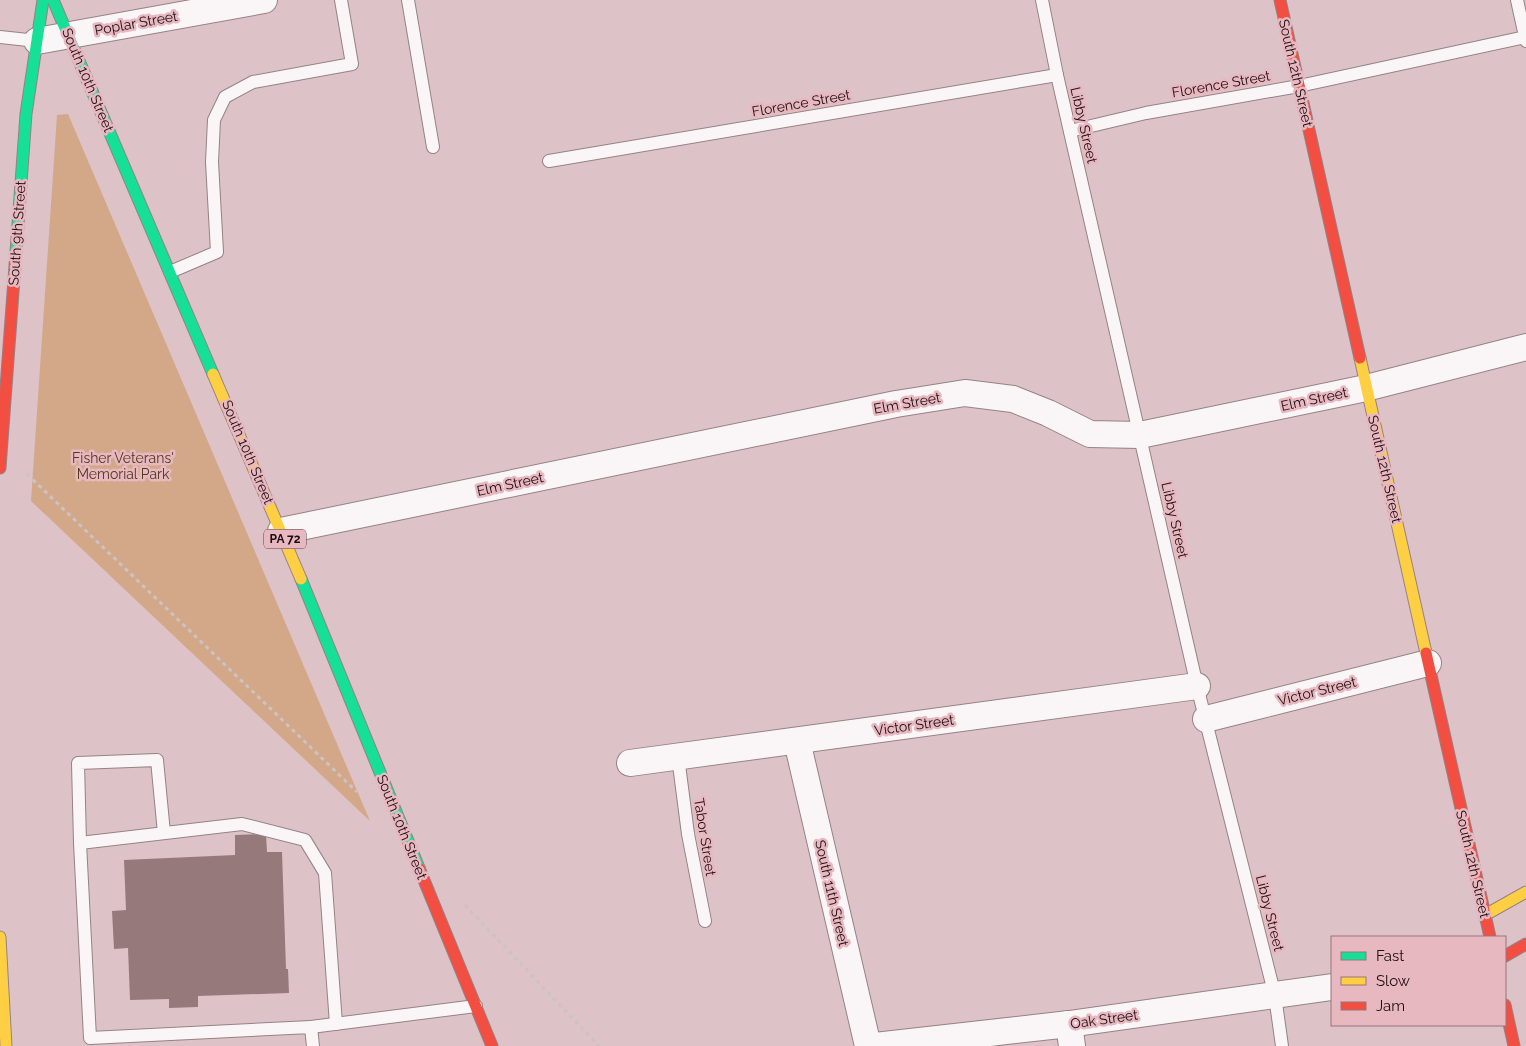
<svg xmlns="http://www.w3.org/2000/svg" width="1526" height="1046" viewBox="0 0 1526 1046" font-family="Raleway,sans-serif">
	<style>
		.green { fill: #d2a889 }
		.building { fill: #96797b }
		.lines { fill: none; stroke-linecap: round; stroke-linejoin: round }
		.lane-casing { stroke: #958285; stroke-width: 14 }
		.street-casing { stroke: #958285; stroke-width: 28 }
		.fast-casing { stroke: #958285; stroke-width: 13 }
		.slow-casing { stroke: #958285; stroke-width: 13 }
		.jam-casing { stroke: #958285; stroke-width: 13 }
		.path { stroke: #cbc3c4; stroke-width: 3; stroke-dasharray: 4 4; stroke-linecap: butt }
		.lane { stroke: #faf6f7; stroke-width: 12 }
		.street { stroke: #faf6f7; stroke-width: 26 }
		.fast { stroke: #16e098; stroke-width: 11 }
		.slow { stroke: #ffcf43; stroke-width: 11 }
		.jam { stroke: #f24e42; stroke-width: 11 }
		.labels { text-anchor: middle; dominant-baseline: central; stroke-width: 5; stroke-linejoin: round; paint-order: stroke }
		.shield { fill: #e8b8c0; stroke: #5a4045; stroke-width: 1 }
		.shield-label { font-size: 12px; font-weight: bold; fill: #1d0d10 }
		.street-label { font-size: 14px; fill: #1d0d10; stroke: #e8b8c0 }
		.park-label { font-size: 14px; fill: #53381a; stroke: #e8b8c0 }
	</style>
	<rect width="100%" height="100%" fill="#ddc3c7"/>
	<polygon class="green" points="68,114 370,821 31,501 57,115"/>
	<polygon class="building" points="266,834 267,852 282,852 286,969 288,969 289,993 198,996 198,1007 169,1008 169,999 130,1000 128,948 114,949 112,911 126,910 124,860 235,855 235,835"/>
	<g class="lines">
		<g class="lane-casing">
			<g id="lane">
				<polyline points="408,0 433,147"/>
				<polyline points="1042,0 1057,75 1197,686 1275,996 1282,1046"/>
				<polyline points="1517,0 1526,41"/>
				<polyline points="0,37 37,41"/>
				<polyline points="1070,131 1146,113 1299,86 1525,37"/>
				<polyline points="549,161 1057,75"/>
				<polyline points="170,272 217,252 212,162 214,120 225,97 253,82 352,64 341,0"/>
				<polyline points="678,757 688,834 705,921"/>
				<polyline points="164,833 157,760 78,763 80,843 90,1038 311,1027 313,1046"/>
				<polyline points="80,843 242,824 305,840 325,873 336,1024"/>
				<polyline points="311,1027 476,1006"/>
			</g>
		</g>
		<g class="street-casing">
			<g id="street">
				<polyline points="37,41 264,0"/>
				<polyline points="281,531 896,404 965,393 1013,399 1048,413 1090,434 1140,435 1366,388 1526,347"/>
				<polyline points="1206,719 1428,663"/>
				<polyline points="797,741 868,1046"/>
				<polyline points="630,763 1197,686"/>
				<polyline points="1069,1024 1072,1046"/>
				<polyline points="875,1046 1069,1024 1332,987"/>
			</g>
		</g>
		<g class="fast-casing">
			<g id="fast">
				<polyline points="53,0 213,374"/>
				<polyline points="16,252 26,114 43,0"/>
				<polyline points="301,579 419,868"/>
			</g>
		</g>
		<g class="slow-casing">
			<g id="slow">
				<polyline points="1360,358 1426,653"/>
				<polyline points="213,374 301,579"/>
				<polyline points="1485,915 1526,892"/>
				<polyline points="0,937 6,1046"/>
			</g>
		</g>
		<g class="jam-casing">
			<g id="jam">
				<polyline points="1280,0 1360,358"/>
				<polyline points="0,468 16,252"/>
				<polyline points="1426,653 1490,937"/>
				<polyline points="419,868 492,1046"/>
				<polyline points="1505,956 1526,944"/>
				<polyline points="1505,1005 1514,1046"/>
			</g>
		</g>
		<g class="path">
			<polyline points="27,474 357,792"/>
			<polyline points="465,905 599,1046"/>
		</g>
		<use href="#lane" class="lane"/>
		<use href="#street" class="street"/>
		<use href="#fast" class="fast"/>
		<use href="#slow" class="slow"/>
		<use href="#jam" class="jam"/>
	</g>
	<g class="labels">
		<rect class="shield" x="264" y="529.5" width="42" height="19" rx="4"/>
		<g class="shield-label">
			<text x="285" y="539">PA 72</text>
		</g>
		<g class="street-label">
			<text transform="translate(136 23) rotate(-10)">Poplar Street</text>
			<text transform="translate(1296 73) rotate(77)">South 12th Street</text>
			<text transform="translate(88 80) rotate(67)">South 10th Street</text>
			<text transform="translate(1221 84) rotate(-10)">Florence Street</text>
			<text transform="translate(801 103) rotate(-10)">Florence Street</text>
			<text transform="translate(1084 125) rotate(77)">Libby Street</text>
			<text transform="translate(17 233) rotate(-86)">South 9th Street</text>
			<text transform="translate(1314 399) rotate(-12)">Elm Street</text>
			<text transform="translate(907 403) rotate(-10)">Elm Street</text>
			<text transform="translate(248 452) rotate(67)">South 10th Street</text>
			<text transform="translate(1385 469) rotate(77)">South 12th Street</text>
			<text transform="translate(510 484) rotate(-12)">Elm Street</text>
			<text transform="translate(1175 520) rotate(77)">Libby Street</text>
			<text transform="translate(1317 691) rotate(-14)">Victor Street</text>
			<text transform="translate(914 725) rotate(-8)">Victor Street</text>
			<text transform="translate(402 827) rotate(68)">South 10th Street</text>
			<text transform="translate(705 837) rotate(81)">Tabor Street</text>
			<text transform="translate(1473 864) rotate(77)">South 12th Street</text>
			<text transform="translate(832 893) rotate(77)">South 11th Street</text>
			<text transform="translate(1270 913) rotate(76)">Libby Street</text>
			<text transform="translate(1104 1019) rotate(-8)">Oak Street</text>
		</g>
		<g class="park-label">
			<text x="123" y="458">Fisher Veterans'<tspan x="123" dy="16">Memorial Park</tspan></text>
		</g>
	</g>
	<rect x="1331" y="936" width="175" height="90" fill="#e8b8c0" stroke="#97747a"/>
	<rect x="1341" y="952" width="25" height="8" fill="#16e098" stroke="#97747a"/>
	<text x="1376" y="961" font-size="15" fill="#1d0d10">Fast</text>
	<rect x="1341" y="977" width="25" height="8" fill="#ffcf43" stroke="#97747a"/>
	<text x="1376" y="986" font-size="15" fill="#1d0d10">Slow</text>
	<rect x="1341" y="1002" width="25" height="8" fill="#f24e42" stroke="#97747a"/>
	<text x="1376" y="1011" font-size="15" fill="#1d0d10">Jam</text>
</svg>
